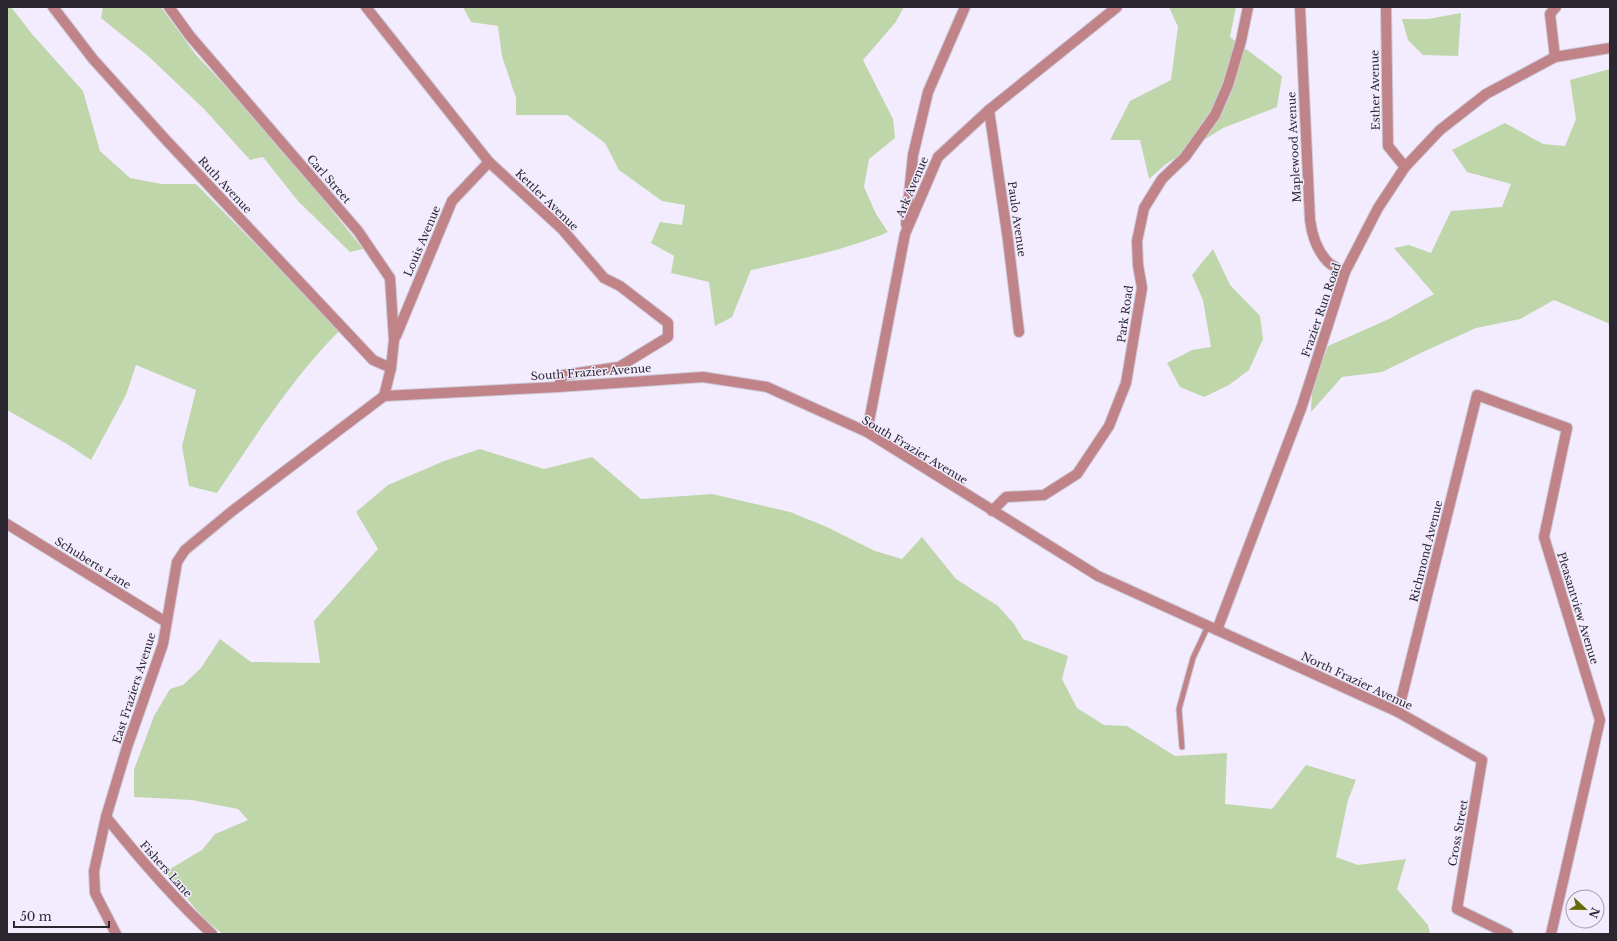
<svg xmlns="http://www.w3.org/2000/svg" width="1617" height="941" viewBox="0 0 1617 941" font-family="'Libre Baskerville',serif">
	<style>
		.green { fill: #bfd6aa }
		.lines { fill: none; stroke-linecap: round; stroke-linejoin: round }
		.service-casing { stroke: #cec9d9; stroke-width: 7 }
		.minor-casing { stroke: #cec9d9; stroke-width: 12 }
		.tertiary-casing { stroke: #cec9d9; stroke-width: 12 }
		.service { stroke: #c08488; stroke-width: 5 }
		.minor { stroke: #c08488; stroke-width: 10 }
		.tertiary { stroke: #c08488; stroke-width: 10 }
		.labels { text-anchor: middle; dominant-baseline: central; stroke-width: 3; stroke-linejoin: round; paint-order: stroke }
		.street-label { font-size: 11px; fill: #2b2731; stroke: #f2ecfe }
	</style>
	<rect width="100%" height="100%" fill="#f2ecfe"/>
	<g class="green">
		<path d="M7 7H11L32 34 83 91 100 151 130 178 162 184H196L340 330C292 378 255 437 217 493L189 486 182 446 196 390 136 365 126 395 91 460 67 444 7 410Z"/>
		<polygon points="103,7 161,7 196,55 274,138 363,249 350,252 298,201 263,157 250,160 204,109 147,55 101,18"/>
		<path d="M463 7H904L895 23 863 60 893 119 895 138 869 159 864 187 876 214 888 232C846 250 796 260 751 270L732 317 715 326 709 282 671 273 674 256 651 243 660 222 682 225 685 205 662 201 619 170 605 143 567 115H516V98L502 56 498 26 471 22Z"/>
		<polygon points="1169,7 1236,7 1230,37 1282,76 1277,107 1223,128 1166,164 1149,179 1140,140 1110,140 1130,101 1171,80 1178,27"/>
		<polygon points="1461,13 1458,56 1423,55 1408,40 1402,19 1428,19"/>
		<polygon points="1610,69 1610,324 1554,300 1520,319 1476,328 1425,351 1382,372 1342,377 1311,412 1312,387 1328,346 1389,319 1434,294 1394,248 1409,245 1431,253 1451,211 1502,207 1511,184 1467,172 1452,150 1505,123 1543,144 1565,146 1576,119 1570,80"/>
		<polygon points="1213,249 1230,285 1260,316 1263,339 1249,370 1229,385 1204,397 1180,387 1167,363 1192,350 1211,347 1203,300 1192,275"/>
		<polygon points="480,449 544,469 592,457 641,499 712,494 790,512 827,527 875,551 902,559 922,537 956,579 998,606 1014,624 1023,639 1068,656 1062,679 1077,708 1104,725 1127,726 1175,756 1227,753 1225,804 1272,809 1306,765 1356,780 1348,800 1336,857 1358,865 1406,859 1397,889 1428,925 1430,934 223,934 205,920 165,872 202,850 215,834 248,820 238,809 192,800 134,797 134,770 154,716 170,689 183,685 201,668 220,639 251,662 320,663 314,621 378,549 356,512 388,485 444,461"/>
	</g>
	<g class="lines">
		<g class="service-casing">
			<polyline id="service" points="1182,747 1179,709 1193,658 1208,626"/>
		</g>
		<g class="minor-casing">
			<g id="minor">
				<polyline points="53,7 93,59 166,140 373,360 391,368"/>
				<polyline points="169,7 190,36 358,231 390,278 394,340 391,368 384,396"/>
				<polyline points="366,7 489,162 562,229 604,278 620,286 668,323 668,337 619,367 563,375 558,387"/>
				<path d="M1300 7 1310 220C1312 235 1317 251 1328 262 1332 266 1339 269 1345 272"/>
				<polyline points="1386,7 1388,146 1405,167"/>
				<polyline points="1555,57 1550,14 1556,7"/>
				<polyline points="989,110 1008,240 1019,332"/>
				<polyline points="906,224 913,155 928,92 965,7"/>
				<polyline points="396,336 452,201 489,162"/>
				<polyline points="867,432 905,234 938,157 989,110 1117,7"/>
				<polyline points="992,511 1006,497 1044,495 1077,474 1109,426 1126,383 1142,288 1138,265 1137,241 1144,208 1162,179 1185,157 1215,115 1228,85 1241,41 1248,7"/>
				<polyline points="7,524 166,622"/>
				<polyline points="1217,630 1398,712 1482,760 1457,909 1508,934"/>
				<polyline points="1398,712 1477,395 1567,428 1544,537 1600,720 1551,934"/>
				<path d="M106 817C139 858 173 898 212 934"/>
			</g>
		</g>
		<g class="tertiary-casing">
			<polyline id="tertiary" points="116,934 95,893 94,871 106,817 127,747 163,644 177,562 185,550 231,512 384,396 558,387 703,377 767,387 867,432 1098,576 1217,630 1302,406 1345,272 1378,208 1405,167 1440,130 1486,94 1555,57 1610,48"/>
		</g>
		<use href="#service" class="service"/>
		<use href="#minor" class="minor"/>
		<use href="#tertiary" class="tertiary"/>
	</g>
	<g class="labels">
		<g class="street-label">
			<text transform="translate(1375 90) rotate(-91)">Esther Avenue</text>
			<text transform="translate(1294 147) rotate(-93)">Maplewood Avenue</text>
			<text transform="translate(329 179) rotate(49)">Carl Street</text>
			<text transform="translate(225 185) rotate(47)">Ruth Avenue</text>
			<text transform="translate(912 187) rotate(-67)">Ark Avenue</text>
			<text transform="translate(547 200) rotate(44)">Kettler Avenue</text>
			<text transform="translate(1017 219) rotate(82)">Paulo Avenue</text>
			<text transform="translate(422 241) rotate(-67)">Louis Avenue</text>
			<text transform="translate(1321 310) rotate(-71)">Frazier Run Road</text>
			<text transform="translate(1125 314) rotate(-82)">Park Road</text>
			<text transform="translate(591 372) rotate(-4)">South Frazier Avenue</text>
			<text transform="translate(915 450) rotate(31)">South Frazier Avenue</text>
			<text transform="translate(1426 551) rotate(-76)">Richmond Avenue</text>
			<text transform="translate(93 563) rotate(32)">Schuberts Lane</text>
			<text transform="translate(1578 608) rotate(73)">Pleasantview Avenue</text>
			<text transform="translate(1357 681) rotate(25)">North Frazier Avenue</text>
			<text transform="translate(134 688) rotate(-72)">East Fraziers Avenue</text>
			<text transform="translate(1458 833) rotate(-80)">Cross Street</text>
			<text transform="translate(166 869) rotate(48)">Fishers Lane</text>
		</g>
	</g>
	<rect width="1617" height="941" fill="none" stroke="#2b2731" stroke-width="16"/>
	<g transform="translate(1585 909) rotate(112)"><circle r="19" fill="#f2ecfe" stroke="#a29dac"/>
	<path d="M0-3L7 15L0 10L-7 15Z" fill="#676a0a"/>
	<text y="-6" font-size="11" font-weight="bold" text-anchor="middle" fill="#2b2731">N</text>
	</g>
	<path d="M14 921v6h95v-6" fill="none" stroke="#2b2731" stroke-width="2"/>
	<text x="20" y="921" font-size="12" fill="#2b2731" stroke="#f2ecfe" stroke-width="3" paint-order="stroke">50 m</text>
</svg>
